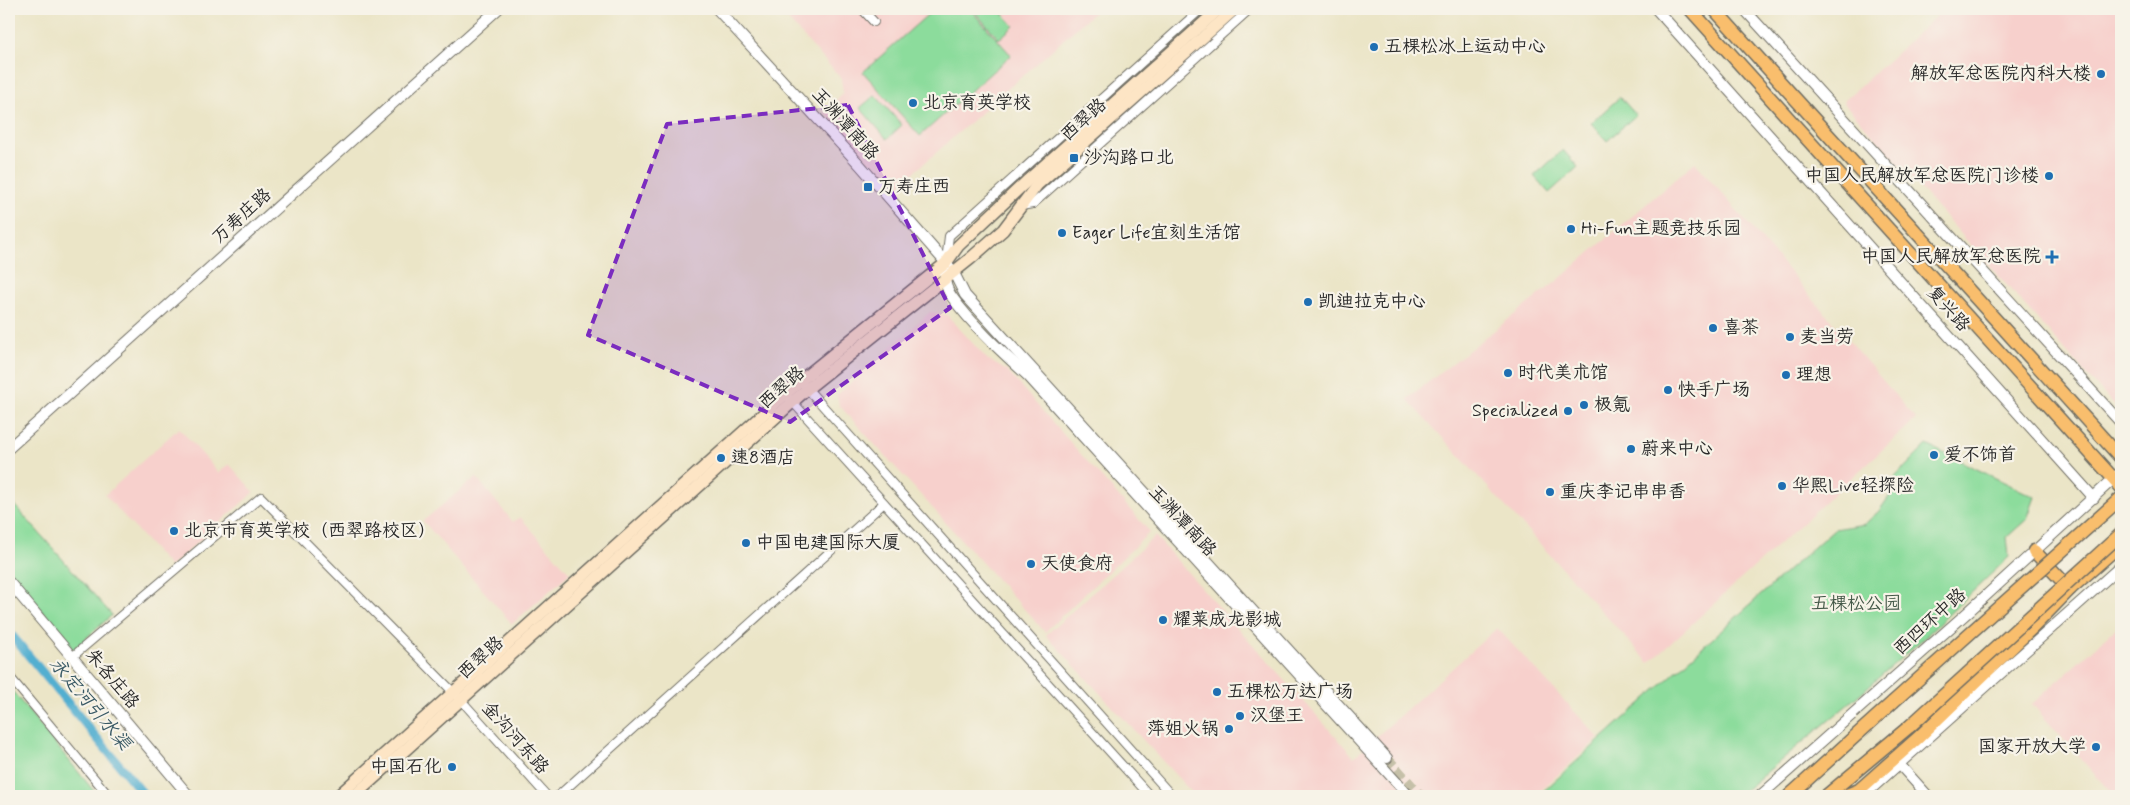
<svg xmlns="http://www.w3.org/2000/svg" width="2130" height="805" viewBox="0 0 2130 805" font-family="Mynerve,'LXGW WenKai TC',sans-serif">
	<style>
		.built { fill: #f7d0cc }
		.green { fill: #8cdc9c; stroke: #5c8464 }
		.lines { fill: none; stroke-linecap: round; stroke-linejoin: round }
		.canal { stroke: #52afd0; stroke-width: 9 }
		.tertiary-tunnel { stroke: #c5c0a8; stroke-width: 10; stroke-dasharray: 10 5; stroke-linecap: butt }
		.minor-casing { stroke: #6e6c62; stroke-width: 10 }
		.tertiary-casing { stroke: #6e6c62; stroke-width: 12 }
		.secondary-casing { stroke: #6e6c62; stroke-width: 14 }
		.trunk-casing { stroke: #6e6c62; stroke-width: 15 }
		.minor { stroke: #fff; stroke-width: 8 }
		.tertiary { stroke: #fff; stroke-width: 10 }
		.secondary { stroke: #fde5c5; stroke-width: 11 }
		.trunk { stroke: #f9be6d; stroke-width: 12 }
		.trunk-bridge-casing { stroke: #6e6c62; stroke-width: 15; stroke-linecap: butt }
		.trunk-bridge { stroke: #f9be6d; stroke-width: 12 }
		.marked { fill: #7b2cbf; fill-opacity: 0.2; stroke: #7b2cbf; stroke-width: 4; stroke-dasharray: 10 6; stroke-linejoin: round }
		.poi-dot { fill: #1f6fb2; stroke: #f7f3e8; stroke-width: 2 }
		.labels { text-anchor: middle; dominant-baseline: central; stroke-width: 4.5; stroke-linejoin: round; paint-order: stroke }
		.poi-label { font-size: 18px; fill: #2b2b2b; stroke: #f7f3e8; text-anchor: start }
		.street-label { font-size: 18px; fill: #2b2b2b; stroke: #f7f3e8 }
		.park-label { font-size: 18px; fill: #435747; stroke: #f7f3e8 }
		.water-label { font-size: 19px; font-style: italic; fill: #395965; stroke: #f7f3e8 }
	</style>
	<rect width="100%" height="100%" fill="#f7f3e8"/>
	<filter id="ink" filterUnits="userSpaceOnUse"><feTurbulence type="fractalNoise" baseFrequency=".02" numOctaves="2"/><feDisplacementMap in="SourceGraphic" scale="10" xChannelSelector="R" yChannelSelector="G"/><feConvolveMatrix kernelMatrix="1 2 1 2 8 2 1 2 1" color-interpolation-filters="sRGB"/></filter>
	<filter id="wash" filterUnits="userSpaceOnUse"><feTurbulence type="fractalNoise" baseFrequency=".0096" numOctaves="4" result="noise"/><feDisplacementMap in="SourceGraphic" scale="20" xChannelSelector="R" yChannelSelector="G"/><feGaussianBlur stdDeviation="1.12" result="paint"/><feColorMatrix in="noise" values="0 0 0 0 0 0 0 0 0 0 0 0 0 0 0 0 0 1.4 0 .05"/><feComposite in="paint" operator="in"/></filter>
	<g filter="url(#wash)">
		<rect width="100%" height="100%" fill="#ebe5c7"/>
		<g class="built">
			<polygon points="778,9 1098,9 894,190 825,112 843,93 841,78"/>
			<polygon points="1944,9 2121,9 2121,413 1843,102"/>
			<polygon points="1695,162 1916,419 1649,663 1407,399 1556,282"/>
			<polygon points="930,312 947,315 987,359 1007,371 1150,532 1045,632 839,405 837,395"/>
			<polygon points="179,428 219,473 229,464 254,492 170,567 105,495"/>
			<polygon points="476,477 513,522 520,517 570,573 512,624 423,521"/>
			<polygon points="1155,536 1354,757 1497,628 1599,738 1534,796 1195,796 1046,635"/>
			<polygon points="2121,624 2121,791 2114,796 2032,704"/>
		</g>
		<g class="green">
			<polygon points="934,9 970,9 1011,55 920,136 863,72"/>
			<polygon points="972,9 999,9 1014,26 999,39"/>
			<polygon points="875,95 902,125 887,139 860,108"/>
			<polygon points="1620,97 1636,115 1607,141 1591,123"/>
			<polygon points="1563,150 1578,167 1549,193 1534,176"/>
			<polygon points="1927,445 2035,497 2027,519 2007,537 2009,557 1925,637 1845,707 1738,796 1538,796 1834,529 1865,524 1879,511 1891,494 1891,481"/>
			<polygon points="9,499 112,615 73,650 9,570"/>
			<polygon points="9,687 98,796 9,796"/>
		</g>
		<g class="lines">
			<polyline class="canal" points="9,632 145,796"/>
		</g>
	</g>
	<g filter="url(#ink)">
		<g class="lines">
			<polyline class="tertiary-tunnel" points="1387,758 1421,796"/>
			<g class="minor-casing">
				<g id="minor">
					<polyline points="862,9 874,22"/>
					<polyline points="1021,206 1033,204 1250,9"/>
					<polyline points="946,261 949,236 1201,9"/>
					<polyline points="805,386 1172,796"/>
					<polyline points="790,399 1150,796"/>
					<polyline points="72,657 261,497 461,700 547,796"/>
					<polyline points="9,676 109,796"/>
					<polyline points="558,796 884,503"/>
				</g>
			</g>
			<g class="tertiary-casing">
				<g id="tertiary">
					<polyline points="717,9 860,165 946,263 953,271 965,295 1387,758"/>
					<polyline points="1656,9 2094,498"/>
					<polyline points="1744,9 2121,423"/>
					<path d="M945 271C944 280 947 290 952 297 972 325 1003 353 1028 376L1409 796"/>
					<polyline points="9,448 498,9"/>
					<polyline points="9,582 189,796"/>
					<polyline points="1899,764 1928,796"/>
					<polyline points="1760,796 1968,612 2121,472"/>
					<polyline points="1863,796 2121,566"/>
				</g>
			</g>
			<g class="secondary-casing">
				<g id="secondary">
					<polyline points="338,796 800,381 946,263 958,246 1028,180 1219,9"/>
					<polyline points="354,796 807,389 970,259 1003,230 1037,185 1235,9"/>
				</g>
			</g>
			<g class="trunk-casing">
				<g id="trunk">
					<polyline points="1690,9 2121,487"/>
					<polyline points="1714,9 2121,458"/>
					<polyline points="2034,551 2070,589"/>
					<polyline points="1789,796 1893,702"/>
					<polyline points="1826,796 1910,726"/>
					<polyline points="1844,796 1859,790 1919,737 2032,628 2070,589 2121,544"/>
				</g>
			</g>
			<use href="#minor" class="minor"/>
			<use href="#tertiary" class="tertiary"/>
			<use href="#secondary" class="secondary"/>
			<use href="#trunk" class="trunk"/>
			<g class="trunk-bridge-casing">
				<g id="trunk-bridge">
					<polyline points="1893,702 2121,498"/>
					<polyline points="1910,726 2121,534"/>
				</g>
			</g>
			<use href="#trunk-bridge" class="trunk-bridge"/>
		</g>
	</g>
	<path class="marked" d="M848 105 950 308 790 422 588 335 667 124Z"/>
	<g class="poi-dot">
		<circle cx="1374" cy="47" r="5"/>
		<circle cx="2101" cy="74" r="5"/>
		<circle cx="913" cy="103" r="5"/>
		<rect x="1069" y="153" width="10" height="10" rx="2.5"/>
		<circle cx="2049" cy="176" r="5"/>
		<rect x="863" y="182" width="10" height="10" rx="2.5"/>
		<circle cx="1571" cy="229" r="5"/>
		<circle cx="1062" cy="233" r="5"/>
		<path d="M2049.5 249.5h5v5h5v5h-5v5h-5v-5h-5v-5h5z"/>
		<circle cx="1308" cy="302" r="5"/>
		<circle cx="1713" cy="328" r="5"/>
		<circle cx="1790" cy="337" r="5"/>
		<circle cx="1508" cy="373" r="5"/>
		<circle cx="1786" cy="375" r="5"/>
		<circle cx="1668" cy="390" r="5"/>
		<circle cx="1584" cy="405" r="5"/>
		<circle cx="1568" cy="411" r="5"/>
		<circle cx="1631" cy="449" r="5"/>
		<circle cx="1934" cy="455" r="5"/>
		<circle cx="721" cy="458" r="5"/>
		<circle cx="1782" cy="486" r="5"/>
		<circle cx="1550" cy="492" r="5"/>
		<circle cx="174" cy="531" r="5"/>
		<circle cx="746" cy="543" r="5"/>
		<circle cx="1031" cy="564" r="5"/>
		<circle cx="1163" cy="620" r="5"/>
		<circle cx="1217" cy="692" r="5"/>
		<circle cx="1240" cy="716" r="5"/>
		<circle cx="1229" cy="729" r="5"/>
		<circle cx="2096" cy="747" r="5"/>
		<circle cx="452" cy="767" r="5"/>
	</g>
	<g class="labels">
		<g class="poi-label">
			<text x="1384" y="47">五棵松冰上运动中心</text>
			<text x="2091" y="74" text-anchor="end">解放军总医院内科大楼</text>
			<text x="923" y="103">北京育英学校</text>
			<text x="1084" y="158">沙沟路口北</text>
			<text x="2039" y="176" text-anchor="end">中国人民解放军总医院门诊楼</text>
			<text x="878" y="187">万寿庄西</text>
			<text x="1581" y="229">Hi-Fun主题竞技乐园</text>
			<text x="1072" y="233">Eager Life宜刻生活馆</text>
			<text x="2041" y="257" text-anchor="end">中国人民解放军总医院</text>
			<text x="1318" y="302">凯迪拉克中心</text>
			<text x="1723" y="328">喜茶</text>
			<text x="1800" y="337">麦当劳</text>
			<text x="1518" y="373">时代美术馆</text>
			<text x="1796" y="375">理想</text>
			<text x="1678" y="390">快手广场</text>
			<text x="1594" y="405">极氪</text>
			<text x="1558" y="411" text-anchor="end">Specialized</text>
			<text x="1641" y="449">蔚来中心</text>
			<text x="1944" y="455">爱不饰首</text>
			<text x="731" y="458">速8酒店</text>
			<text x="1792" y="486">华熙Live轻探险</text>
			<text x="1560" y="492">重庆李记串串香</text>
			<text x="184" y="531">北京市育英学校（西翠路校区）</text>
			<text x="756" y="543">中国电建国际大厦</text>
			<text x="1041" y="564">天使食府</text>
			<text x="1173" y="620">耀莱成龙影城</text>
			<text x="1227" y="692">五棵松万达广场</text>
			<text x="1250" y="716">汉堡王</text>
			<text x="1219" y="729" text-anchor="end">萍姐火锅</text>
			<text x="2086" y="747" text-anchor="end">国家开放大学</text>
			<text x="442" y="767" text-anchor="end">中国石化</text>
		</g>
		<g class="street-label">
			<text transform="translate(1084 120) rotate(-42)">西翠路</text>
			<text transform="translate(845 124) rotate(48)">玉渊潭南路</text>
			<text transform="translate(242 216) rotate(-42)">万寿庄路</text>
			<text transform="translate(1948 309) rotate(48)">复兴路</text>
			<text transform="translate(782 388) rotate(-41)">西翠路</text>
			<text transform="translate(1182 521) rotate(47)">玉渊潭南路</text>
			<text transform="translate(1930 622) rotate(-42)">西四环中路</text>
			<text transform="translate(481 658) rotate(-42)">西翠路</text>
			<text transform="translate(112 679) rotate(50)">朱各庄路</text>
			<text transform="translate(515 738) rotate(48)">金沟河东路</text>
		</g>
		<g class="park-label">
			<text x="1856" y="604">五棵松公园</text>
		</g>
		<g class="water-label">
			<text transform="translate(90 704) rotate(50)">永定河引水渠</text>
		</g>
	</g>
	<rect width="2130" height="805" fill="none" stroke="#f7f3e8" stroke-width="30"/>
</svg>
